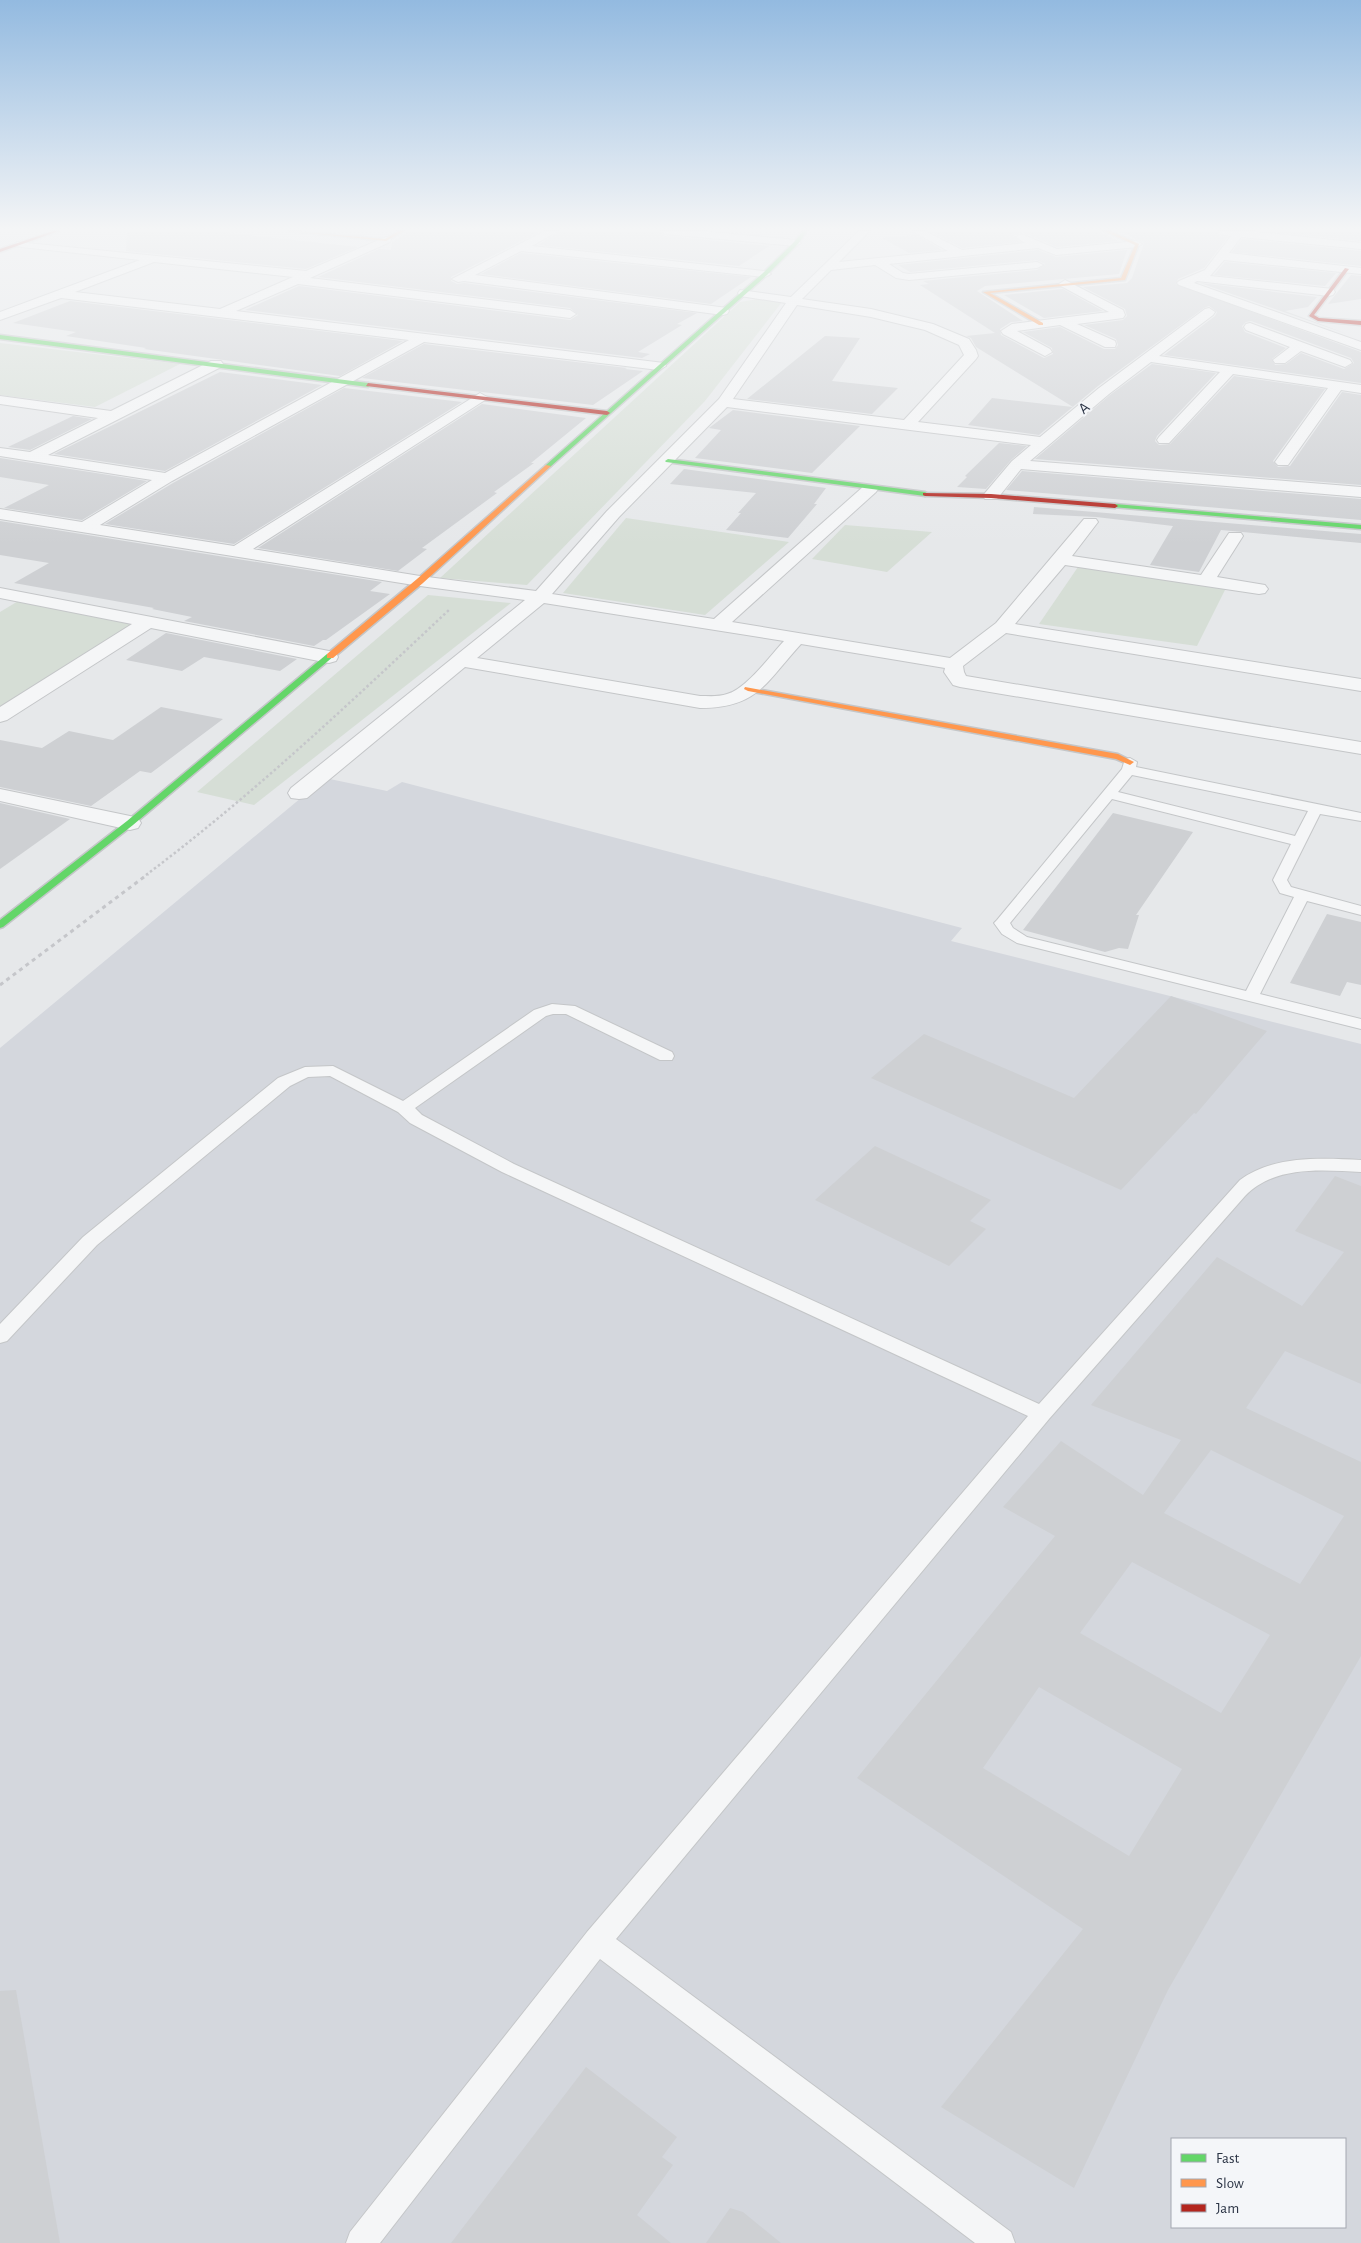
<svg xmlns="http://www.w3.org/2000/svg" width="1361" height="2243" viewBox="0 0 1361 2243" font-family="'Alegreya Sans',sans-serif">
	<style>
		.built { fill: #d4d7dd; fill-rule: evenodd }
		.green { fill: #d6ded6 }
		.building { fill: #ced0d3; fill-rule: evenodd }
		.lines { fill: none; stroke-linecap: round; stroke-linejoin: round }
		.lane-casing { stroke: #c4c6c8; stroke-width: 2 }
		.street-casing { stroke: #c4c6c8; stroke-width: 2 }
		.fast-casing { stroke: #c4c6c8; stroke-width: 3 }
		.slow-casing { stroke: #c4c6c8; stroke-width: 3 }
		.jam-casing { stroke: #c4c6c8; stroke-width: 3 }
		.path-far1 { stroke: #c5c6ca; stroke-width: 2.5; stroke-dasharray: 2.5 2.5; stroke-linecap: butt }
		.path { stroke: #c5c6ca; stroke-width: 3; stroke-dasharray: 4 4; stroke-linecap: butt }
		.lane { fill: #f5f6f7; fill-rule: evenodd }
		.street { fill: #f5f6f7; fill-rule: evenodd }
		.fast { fill: #63d668; fill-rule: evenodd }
		.slow { fill: #ff974d; fill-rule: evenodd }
		.jam { fill: #b3261e; fill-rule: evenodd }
		.labels { text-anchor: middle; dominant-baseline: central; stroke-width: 4; stroke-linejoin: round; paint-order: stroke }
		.far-street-label { font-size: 16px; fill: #2b3445; stroke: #f4f6f9 }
	</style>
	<rect width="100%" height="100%" fill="#e6e8ea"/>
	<path class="built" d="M325 778 387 791 402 782 962 928 951 941 1361 1044V2243H0V1048ZM1172 2139H1345V2227H1172Z"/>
	<g class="green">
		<polygon points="758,299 782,302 705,401 527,585 440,578 740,302"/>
		<polygon points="0,343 180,364 95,407 0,395"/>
		<polygon points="626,518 789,542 705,615 563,593"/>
		<polygon points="845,525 932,532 887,572 812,559"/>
		<polygon points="1078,567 1227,586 1197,646 1039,624"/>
		<polygon points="428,595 511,603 254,805 197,792"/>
		<polygon points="20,600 133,624 0,709 0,612"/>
	</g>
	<g class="building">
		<polygon points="127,231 211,231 358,247 306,269 126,251"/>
		<polygon points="409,231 541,231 451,277 451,281 457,284 464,283 697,313 677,324 682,325 638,352 650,354 642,358 245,310 299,286 570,320 578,315 570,308 318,277 379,249 391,250 392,242"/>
		<polygon points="560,231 658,231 665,236 769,246 739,266 538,245"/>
		<polygon points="908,231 910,231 942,250 909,253 882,238 915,235"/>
		<polygon points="929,231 1099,231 1118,241 1057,247 1022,232 1014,236 1020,242 962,248"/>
		<path d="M1119 231H1216L1219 236 1228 237 1204 268 1178 279 1176 284 1361 352V383L1164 355 1215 316 1217 312 1209 306 1204 308 1098 386 1039 435 968 425 992 398 1073 407 976 347 971 338 966 336 995 333 920 285 929 284 923 281 1037 270 1045 264 1037 260 910 272 898 265 1038 250 1056 257 1127 250 1119 274 985 286 977 291 1023 321 1011 322 1000 329 1001 335 1044 358 1053 354 1052 348 1023 332 1060 327 1104 349H1115L1118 345 1116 339 1084 325 1123 320 1127 316 1125 309 1083 287 1127 283 1132 278 1144 243ZM1251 321 1351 358 1354 363 1344 369 1301 353 1286 364 1275 365 1272 359 1286 348 1245 332 1242 326 1246 322Z"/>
		<polygon points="1266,231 1361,231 1361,241"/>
		<polygon points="1242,239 1361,251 1361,266 1232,252"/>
		<polygon points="521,253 751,277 711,304 481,274"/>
		<polygon points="1225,262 1336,273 1325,286 1214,275"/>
		<polygon points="1351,275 1361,276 1361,299 1328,304"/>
		<polygon points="1200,283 1317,297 1308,307 1285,311 1347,334"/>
		<polygon points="1063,289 1103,311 1044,318 1004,295"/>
		<polygon points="70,301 403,341 340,376 144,349 146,348 66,336 76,332 13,323"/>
		<polygon points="825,336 860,338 832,381 898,388 872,414 747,399"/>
		<polygon points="424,344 627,368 625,369 643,371 593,405 362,378"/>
		<polygon points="1152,364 1216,373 1157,436 1155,441 1159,445 1170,444 1234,376 1325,389 1273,461 1278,467 1290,466 1342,392 1361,395 1361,485 1035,459 1110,395"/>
		<polygon points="220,372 322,385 165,471 54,454"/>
		<polygon points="344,388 462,402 234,544 105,524 173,483"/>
		<polygon points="482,404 586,418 531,463 534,463 494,492 497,493 422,548 427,549 398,571 258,548"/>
		<polygon points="733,410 860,426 812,473 695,458 721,430 709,428"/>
		<polygon points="73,416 92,419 30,450 8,447"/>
		<polygon points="999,443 1027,446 1011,460 986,489 957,487 967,477 965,476"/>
		<polygon points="0,458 147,481 82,520 4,508 49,485 0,477"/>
		<polygon points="684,469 826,488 814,504 817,504 788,538 726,530 741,513 738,513 756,493 670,484"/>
		<polygon points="1022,471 1361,499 1361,520 1006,490"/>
		<polygon points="1034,507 1361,534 1361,543 1221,530 1199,572 1150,565 1173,526 1096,517 1033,514"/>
		<polygon points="0,521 382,582 370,591 390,594 326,640 323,640 314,646 184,621 192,617 152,609 154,608 14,583 49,563 0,555"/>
		<polygon points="166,633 297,659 280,671 204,657 182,671 126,660"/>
		<polygon points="161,707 223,719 151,773 140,771 91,806 0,787 0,740 42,748 69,731 113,740"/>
		<polygon points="0,803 70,819 0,869"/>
		<polygon points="1113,813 1193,832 1136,915 1139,915 1128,949 1119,948 1105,952 1023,930"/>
		<polygon points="1327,914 1361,922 1361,985 1347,982 1340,996 1290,983"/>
		<polygon points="1171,996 1267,1031 1196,1114 1194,1113 1121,1190 871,1078 924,1034 1074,1098"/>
		<polygon points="875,1146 991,1200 970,1221 986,1229 949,1266 815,1200"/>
		<path d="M1335 1176 1361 1186V1384L1285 1351 1246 1408 1361 1462V1656L1168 1990 1074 2188 941 2107 1083 1929 857 1778 1055 1536 1003 1507 1061 1441 1143 1495 1181 1440 1091 1405 1217 1257 1302 1306 1344 1252 1295 1231ZM1211 1450 1344 1516 1300 1584 1164 1513ZM1132 1562 1270 1635 1221 1713 1080 1633ZM1039 1687 1182 1769 1129 1856 983 1768Z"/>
		<polygon points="16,1990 60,2243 0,2243 0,1991"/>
		<polygon points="586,2067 677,2137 662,2157 673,2165 637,2215 671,2243 451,2243"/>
		<polygon points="730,2208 743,2212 781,2243 706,2243"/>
	</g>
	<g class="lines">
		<g class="lane-casing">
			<g id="lane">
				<path d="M1130 758 1137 762 1136 767 1361 813V821L1320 814 1287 880 1291 887 1361 906V915L1307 901 1260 994 1361 1019V1029L1017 943 1002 934 994 923 997 920 1122 769 1125 759ZM1132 775 1308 811 1295 836 1118 792ZM1112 799 1291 844 1273 880 1280 893 1294 897 1246 991 1027 937 1013 928 1010 923Z"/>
				<path d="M552 1004 575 1006 672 1052 674 1056 672 1060H660L566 1014H553L546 1016 415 1108 422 1115 514 1164 1039 1404 1240 1180C1273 1155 1322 1158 1361 1160V1172C1322 1170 1275 1165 1245 1196L1049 1419 616 1939 1011 2232 1015 2243H975L600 1959 380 2243H346L350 2232 587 1932 1028 1416 502 1172 410 1123 398 1112 330 1076 308 1077 290 1086 97 1245 7 1341 0 1343V1324L83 1237 278 1078 305 1067 333 1066 403 1101 534 1010Z"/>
			</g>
		</g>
		<g class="street-casing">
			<g id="street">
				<polygon points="545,231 558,231 532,246 765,271 771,274 765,277 521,251 475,275 727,308 729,311 727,314 723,315 464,281 458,282 452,279"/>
				<polygon points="660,231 701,231 796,240 801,243 796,246 665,234"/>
				<path d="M859 231H870L839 262 948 251 912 231H925L962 250 1025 243 1016 237 1021 234 1057 249 1137 241 1142 244 1137 247 1056 255 1038 248 889 264 903 273 909 274 1037 262 1043 265 1037 268 909 280 896 278 875 265 831 270 802 299 871 309 933 324 969 339 976 350 978 356 976 359 918 422 1040 437 1099 388 1205 309 1209 308 1215 312 1213 315 1159 356 1361 385V393L1341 390 1288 465H1278L1275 462 1328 388 1233 374 1169 443H1159L1157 440 1159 437 1220 372 1151 362 1109 394 1030 461 1361 487V497L1021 469 997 499H985L983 496 985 493 1012 461 1031 445 727 407 619 517 552 594 714 619 864 486H876L878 489 876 492 732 622 950 658 996 623 1084 519H1096L1098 522 1072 556 1201 575 1229 533H1241L1243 536 1217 577 1265 585 1268 589 1265 593 1259 594 1065 565 1015 624 1361 679V691L1006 633 963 666 964 672 966 676 1361 742V754L960 687 953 685 944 672 945 668 801 644C766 682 758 708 700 708L465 667 307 798 299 799 291 798 288 793 291 788 525 600 420 586 0 519V509L82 522 152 480 0 456V448L30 452 98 418 0 404V396L111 411 211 361H221L223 364 221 367 48 455 165 473 409 340 61 298 0 320V312L140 260 21 247 17 246 16 244 17 242 306 271 386 237 390 238 391 240 390 242 310 278 570 310 576 314 570 318 298 284 236 311 664 363 666 366 659 370 424 342 172 481 100 525 234 546 480 393 487 397 485 400 253 549 420 576 536 591 607 511 719 399 786 303 740 296 738 293 740 290 791 297ZM154 262 293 277 220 309 75 292ZM797 305 871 317 925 330 959 345 964 355 904 420 733 399ZM544 603 784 641C770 656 746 689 727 694 719 697 709 696 700 696L477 658Z"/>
				<polygon points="1218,231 1248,231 1361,243 1361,249 1241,237 1229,253 1361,268 1361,274 1224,260 1210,276 1333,289 1335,292 1333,295 1329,296 1197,281 1194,283 1361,342 1361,350 1179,285 1177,283 1179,281 1205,270 1231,236 1219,234"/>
				<polygon points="1065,280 1123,310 1125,315 1123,318 1077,324 1115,341 1116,344 1115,347 1105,347 1060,325 1017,331 1050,349 1052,352 1045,356 1003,334 1001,331 1012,324 1109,312 1061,286 1059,284"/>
				<polygon points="1250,323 1350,360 1352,363 1345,367 1301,351 1285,363 1275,363 1273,360 1290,347 1246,330 1244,327 1246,324"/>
				<polygon points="0,588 329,651 336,653 338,657 336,661 329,663 151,628 7,720 0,722 0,707 132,624 0,598"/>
				<polygon points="0,789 130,816 138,818 141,823 138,828 130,830 0,801"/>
			</g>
		</g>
		<g class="fast-casing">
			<g id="fast">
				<polygon points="803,231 807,231 798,244 767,275 550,467 546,467 546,465 763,273 794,242"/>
				<polygon points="0,335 368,383 371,385 368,387 0,339"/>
				<polygon points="668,459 925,492 928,494 925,496 666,462 665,461"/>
				<polygon points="1115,504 1361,525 1361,529 1113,507 1113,505"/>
				<polygon points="327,654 334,656 133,825 3,927 0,928 0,920 127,821"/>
			</g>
		</g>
		<g class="slow-casing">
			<g id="slow">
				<polygon points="289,231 385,239 399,231 404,231 386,241"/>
				<polygon points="1104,231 1110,231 1139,244 1125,280 990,293 1043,323 1043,325 1039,325 983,292 1121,278 1135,245"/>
				<polygon points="546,465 551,466 423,583 333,658 327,658 327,654 417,579"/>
				<polygon points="745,687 1118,754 1134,762 1130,765 1116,759 748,691 744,689"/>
			</g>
		</g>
		<g class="jam-casing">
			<g id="jam">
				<polygon points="53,231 59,231 0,252 0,249"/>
				<polygon points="1345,268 1349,269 1314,315 1319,318 1361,321 1361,325 1318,321 1309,316"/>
				<polygon points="368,383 607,411 610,413 607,415 366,386"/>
				<polygon points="923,493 991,494 1115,504 1118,506 1115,508 991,498 925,496 923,495"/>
			</g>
		</g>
		<path class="path-far1" d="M146 875C254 794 352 701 450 609"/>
		<polyline class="path" points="0,985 148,874"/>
		<use href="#lane" class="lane"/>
		<use href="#street" class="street"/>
		<use href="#fast" class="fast"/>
		<use href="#slow" class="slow"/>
		<use href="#jam" class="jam"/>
	</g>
	<linearGradient id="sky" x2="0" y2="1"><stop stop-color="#93bae0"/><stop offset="0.42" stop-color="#f4f5f6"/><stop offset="1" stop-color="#f4f5f6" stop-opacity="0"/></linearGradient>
	<rect width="1361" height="545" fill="url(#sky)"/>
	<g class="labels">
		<g class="far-street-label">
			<text transform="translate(1084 408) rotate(-41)">A</text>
		</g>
	</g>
	<rect x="1171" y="2138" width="175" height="90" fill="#f4f6f9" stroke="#a4a8b1"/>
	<rect x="1181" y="2154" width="25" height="8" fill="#63d668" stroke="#a4a8b1"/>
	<text x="1216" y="2163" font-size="15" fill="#2b3445">Fast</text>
	<rect x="1181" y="2179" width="25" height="8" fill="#ff974d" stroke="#a4a8b1"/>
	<text x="1216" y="2188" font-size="15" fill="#2b3445">Slow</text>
	<rect x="1181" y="2204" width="25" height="8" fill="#b3261e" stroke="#a4a8b1"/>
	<text x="1216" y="2213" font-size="15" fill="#2b3445">Jam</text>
</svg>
